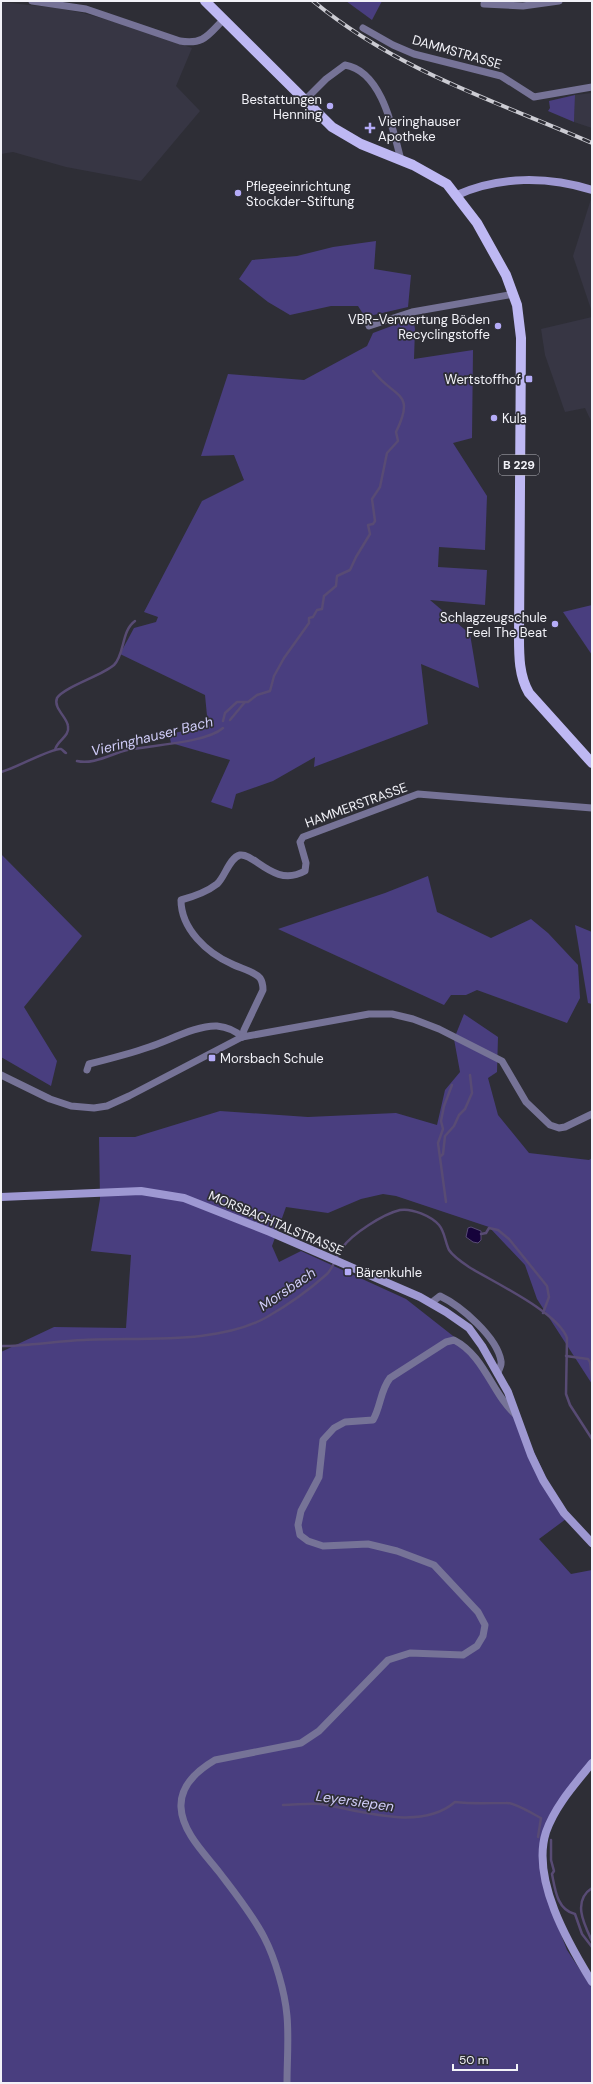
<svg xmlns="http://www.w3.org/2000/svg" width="593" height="2084" viewBox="0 0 593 2084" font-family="'DM Sans',sans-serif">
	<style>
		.built { fill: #373644 }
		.green { fill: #493e7f }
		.water { fill: #16033b; stroke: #584b74 }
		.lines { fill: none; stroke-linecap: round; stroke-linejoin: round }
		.stream { stroke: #584b74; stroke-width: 2.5 }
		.minor { stroke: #767397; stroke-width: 7 }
		.secondary { stroke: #9e98d2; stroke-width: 8 }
		.primary { stroke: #beb8f3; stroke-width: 10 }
		.rail-casing { stroke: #ccccd3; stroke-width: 4 }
		.rail { stroke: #2e2e36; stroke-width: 2.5; stroke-dasharray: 8; stroke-linecap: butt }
		.poi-dot { fill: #b5acf8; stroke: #2e2e36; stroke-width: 1.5 }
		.labels { text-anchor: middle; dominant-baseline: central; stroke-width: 3.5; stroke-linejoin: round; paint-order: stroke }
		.shield { fill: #2e2e36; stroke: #b7b7be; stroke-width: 1 }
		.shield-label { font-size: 12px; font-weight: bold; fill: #f2f2f8 }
		.street-label { font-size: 13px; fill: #f2f2f8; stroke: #2e2e36 }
		.poi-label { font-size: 13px; fill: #f2f2f8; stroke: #2e2e36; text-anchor: start }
		.water-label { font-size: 14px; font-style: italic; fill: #d0ccf8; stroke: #2e2e36 }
	</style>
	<rect width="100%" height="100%" fill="#2e2e36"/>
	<g class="built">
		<polygon points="1,2 57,8 83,13 119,23 192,48 176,86 200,111 141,181 66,167 13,152 1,154"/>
		<polygon points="592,93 592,128 574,122 575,95"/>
		<polygon points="591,199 592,200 592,312 573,256"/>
		<polygon points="592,317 592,423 585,408 565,412 545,355 541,329"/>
	</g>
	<g class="green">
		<polygon points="346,1 382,1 372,20"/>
		<polygon points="575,95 574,122 548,111 550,108 549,101"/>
		<polygon points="376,241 374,269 411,275 408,307 365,317 358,306 331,306 290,315 268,302 239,279 252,260 297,256 333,247"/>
		<polygon points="413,318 415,329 414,359 473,350 472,438 453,443 487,496 485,550 439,547 438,567 487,570 485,605 430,600 470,634 479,688 421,664 428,724 314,767 315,757 273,781 236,794 232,809 211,802 230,760 171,743 169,734 208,726 205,695 120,654 134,628 156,622 158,617 144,612 202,501 244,480 234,455 201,456 228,374 304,380 367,346 373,333"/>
		<polygon points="592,605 592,655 563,612"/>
		<polygon points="1,854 82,936 24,1007 57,1061 51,1086 1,1057"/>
		<polygon points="428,876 437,912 491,938 531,919 548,933 578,965 580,998 567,1023 477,990 466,995 451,995 444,1005 278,929 385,893"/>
		<polygon points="575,925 592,932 592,1004 588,1003"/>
		<polygon points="464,1014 498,1037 497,1072 488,1078 498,1115 529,1153 589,1160 592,1158 592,1384 537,1299 525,1265 489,1227 396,1196 383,1194 361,1199 328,1213 286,1207 272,1246 279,1262 301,1251 406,1299 476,1354 520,1423 566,1519 539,1539 571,1574 592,1570 592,1765 565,1792 541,1840 539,1855 549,1904 567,1950 592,1988 592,2083 1,2083 1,1352 54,1327 126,1328 131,1255 91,1251 100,1199 99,1137 135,1137 220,1111 308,1117 396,1113 437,1125 445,1090 460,1072 454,1039"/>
	</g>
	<polygon class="water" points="471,1227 481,1231 481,1240 478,1243 473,1242 466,1237 468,1228"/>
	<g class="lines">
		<g class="stream">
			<polyline points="230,720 245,702"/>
			<path d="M223 721 225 713 237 702H248L257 695 270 691 274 676 284 658 309 623V618L313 617 317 610 322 609 324 596 336 586 337 576 350 570 356 557 370 534 368 525 373 524 375 521 372 499 380 487 387 453 398 441 396 432C416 391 395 399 373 371"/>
			<path d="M55 750C57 740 70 737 68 726 67 717 53 708 57 698 64 687 101 676 114 665 125 654 121 631 135 621"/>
			<path d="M77 761C93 765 111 754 127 750 151 745 206 743 223 728"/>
			<path d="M1 772C14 769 53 747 61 749 63 750 64 752 66 753"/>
			<polyline points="441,1156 443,1154 445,1136 454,1126 459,1115 465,1109 472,1093 470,1075"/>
			<polyline points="446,1202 438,1143 443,1129 441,1121 444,1106 452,1085"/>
			<polyline points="481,1234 486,1233 489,1228 498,1230 509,1239 547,1286 549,1297 543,1313"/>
			<path d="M1 1346C29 1346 56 1341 84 1340 139 1337 218 1345 267 1317 288 1305 309 1290 327 1274 334 1267 336 1256 342 1248 352 1234 383 1214 400 1210 412 1208 431 1216 439 1225 445 1232 445 1242 449 1250 453 1256 463 1263 469 1267 493 1282 558 1312 567 1338L566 1394 570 1405 592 1439"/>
			<polyline points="566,1356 588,1359 590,1362 592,1379"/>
			<path d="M283 1805C295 1805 308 1803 320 1804 360 1810 420 1832 455 1802 472 1804 489 1803 506 1803 514 1802 533 1814 541 1818L538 1837"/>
			<path d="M551 1840V1860L554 1871 552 1874C555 1889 557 1910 575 1914L582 1934 592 1947"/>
			<path d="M592 1888C572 1901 584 1924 592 1941"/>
		</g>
		<g class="minor">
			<path d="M32 1 86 9 180 41C204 45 208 35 224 19"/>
			<polyline points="484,4 523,6 559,1"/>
			<polyline points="363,28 393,45 414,54 501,76 534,97 592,87"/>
			<path d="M304 101 326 79 345 65C382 71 393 130 401 160"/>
			<polyline points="369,326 412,312 514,294"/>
			<path d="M242 1037 244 1030 263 990C263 986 262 981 260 978 254 971 240 968 232 964 207 953 181 929 181 900 192 897 208 891 217 884 225 877 229 858 240 855 255 853 274 888 305 871L306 863 300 842 303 837 418 794 592 808"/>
			<path d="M87 1070 89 1064C109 1059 129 1054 149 1047 168 1041 197 1025 217 1026 226 1027 236 1031 242 1037"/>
			<polyline points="1,1075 50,1099 71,1106 94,1108 107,1106 129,1096 242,1037 369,1014 392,1014 413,1019 439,1029 502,1061 526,1102 550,1125 559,1128 565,1127 592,1114"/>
			<path d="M431 1303 440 1296C461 1306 497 1337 501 1361 502 1365 499 1369 498 1373"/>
			<path d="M287 2083C287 2061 289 2038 287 2016 285 1992 275 1958 264 1937 252 1914 235 1893 219 1872 205 1854 182 1832 181 1807 180 1786 198 1770 215 1760L301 1743 319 1731 388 1660 410 1653 463 1655 477 1646 483 1636 485 1625 478 1612 434 1565 397 1551 368 1544 323 1546 308 1541 300 1535 298 1525 301 1511 319 1477 323 1440 334 1428 345 1422 373 1420C381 1406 380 1391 390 1378L446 1342 454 1340C485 1356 492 1394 516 1415"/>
		</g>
		<g class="secondary">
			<path d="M457 195C499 176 548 176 592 190"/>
			<polyline points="1,1197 141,1191 184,1198 270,1232 420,1297 446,1312 469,1328 482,1346 508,1392 531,1455 543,1480 564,1513 592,1543"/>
			<path d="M592 1763C575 1784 555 1806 546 1832 531 1879 568 1943 592 1982"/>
		</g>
		<path class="primary" d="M205 1 332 127 361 144 413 165 447 184 477 223 506 275 517 305 521 338 519 637C519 656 519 676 529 693L592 763"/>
		<g class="rail-casing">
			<path id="rail" d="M313 1C398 71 493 100 592 143"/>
		</g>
		<use href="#rail" class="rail"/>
	</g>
	<g class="poi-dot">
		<circle cx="330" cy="106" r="4"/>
		<path d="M368 122h4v4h4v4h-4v4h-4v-4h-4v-4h4z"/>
		<circle cx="238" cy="193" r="4"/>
		<circle cx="498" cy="326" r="4"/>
		<rect x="525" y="375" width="8" height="8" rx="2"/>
		<circle cx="494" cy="418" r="4"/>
		<circle cx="555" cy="624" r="4"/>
		<rect x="208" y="1054" width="8" height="8" rx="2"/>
		<rect x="344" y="1268" width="8" height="8" rx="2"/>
	</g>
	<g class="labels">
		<rect class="shield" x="499" y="455" width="40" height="20" rx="3"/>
		<g class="shield-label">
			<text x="519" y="465">B 229</text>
		</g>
		<g class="street-label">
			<text transform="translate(457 52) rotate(16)">DAMMSTRASSE</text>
			<text transform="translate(356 805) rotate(-20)">HAMMERSTRASSE</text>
			<text transform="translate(276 1223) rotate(23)">MORSBACHTALSTRASSE</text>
		</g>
		<g class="poi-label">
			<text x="322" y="99" text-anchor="end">Bestattungen<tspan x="322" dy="15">Henning</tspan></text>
			<text x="378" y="121">Vieringhauser<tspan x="378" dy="15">Apotheke</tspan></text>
			<text x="246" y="186">Pflegeeinrichtung<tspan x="246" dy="15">Stockder-Stiftung</tspan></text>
			<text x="490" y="319" text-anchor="end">VBR-Verwertung Böden<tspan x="490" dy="15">Recyclingstoffe</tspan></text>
			<text x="521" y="379" text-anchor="end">Wertstoffhof</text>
			<text x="502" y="418">Kula</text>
			<text x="547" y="617" text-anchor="end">Schlagzeugschule<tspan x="547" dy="15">Feel The Beat</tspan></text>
			<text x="220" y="1058">Morsbach Schule</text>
			<text x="356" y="1272">Bärenkuhle</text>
		</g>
		<g class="water-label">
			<text transform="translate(152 736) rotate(-14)">Vieringhauser Bach</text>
			<text transform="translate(287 1289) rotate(-34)">Morsbach</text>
			<text transform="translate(355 1801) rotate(8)">Leyersiepen</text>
		</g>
	</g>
	<rect width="593" height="2084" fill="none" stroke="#f2f2f8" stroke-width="4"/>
	<path d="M453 2064v6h64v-6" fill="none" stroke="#f2f2f8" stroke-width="2"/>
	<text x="459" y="2064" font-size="12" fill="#f2f2f8" stroke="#2e2e36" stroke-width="3" paint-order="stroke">50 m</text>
</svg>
